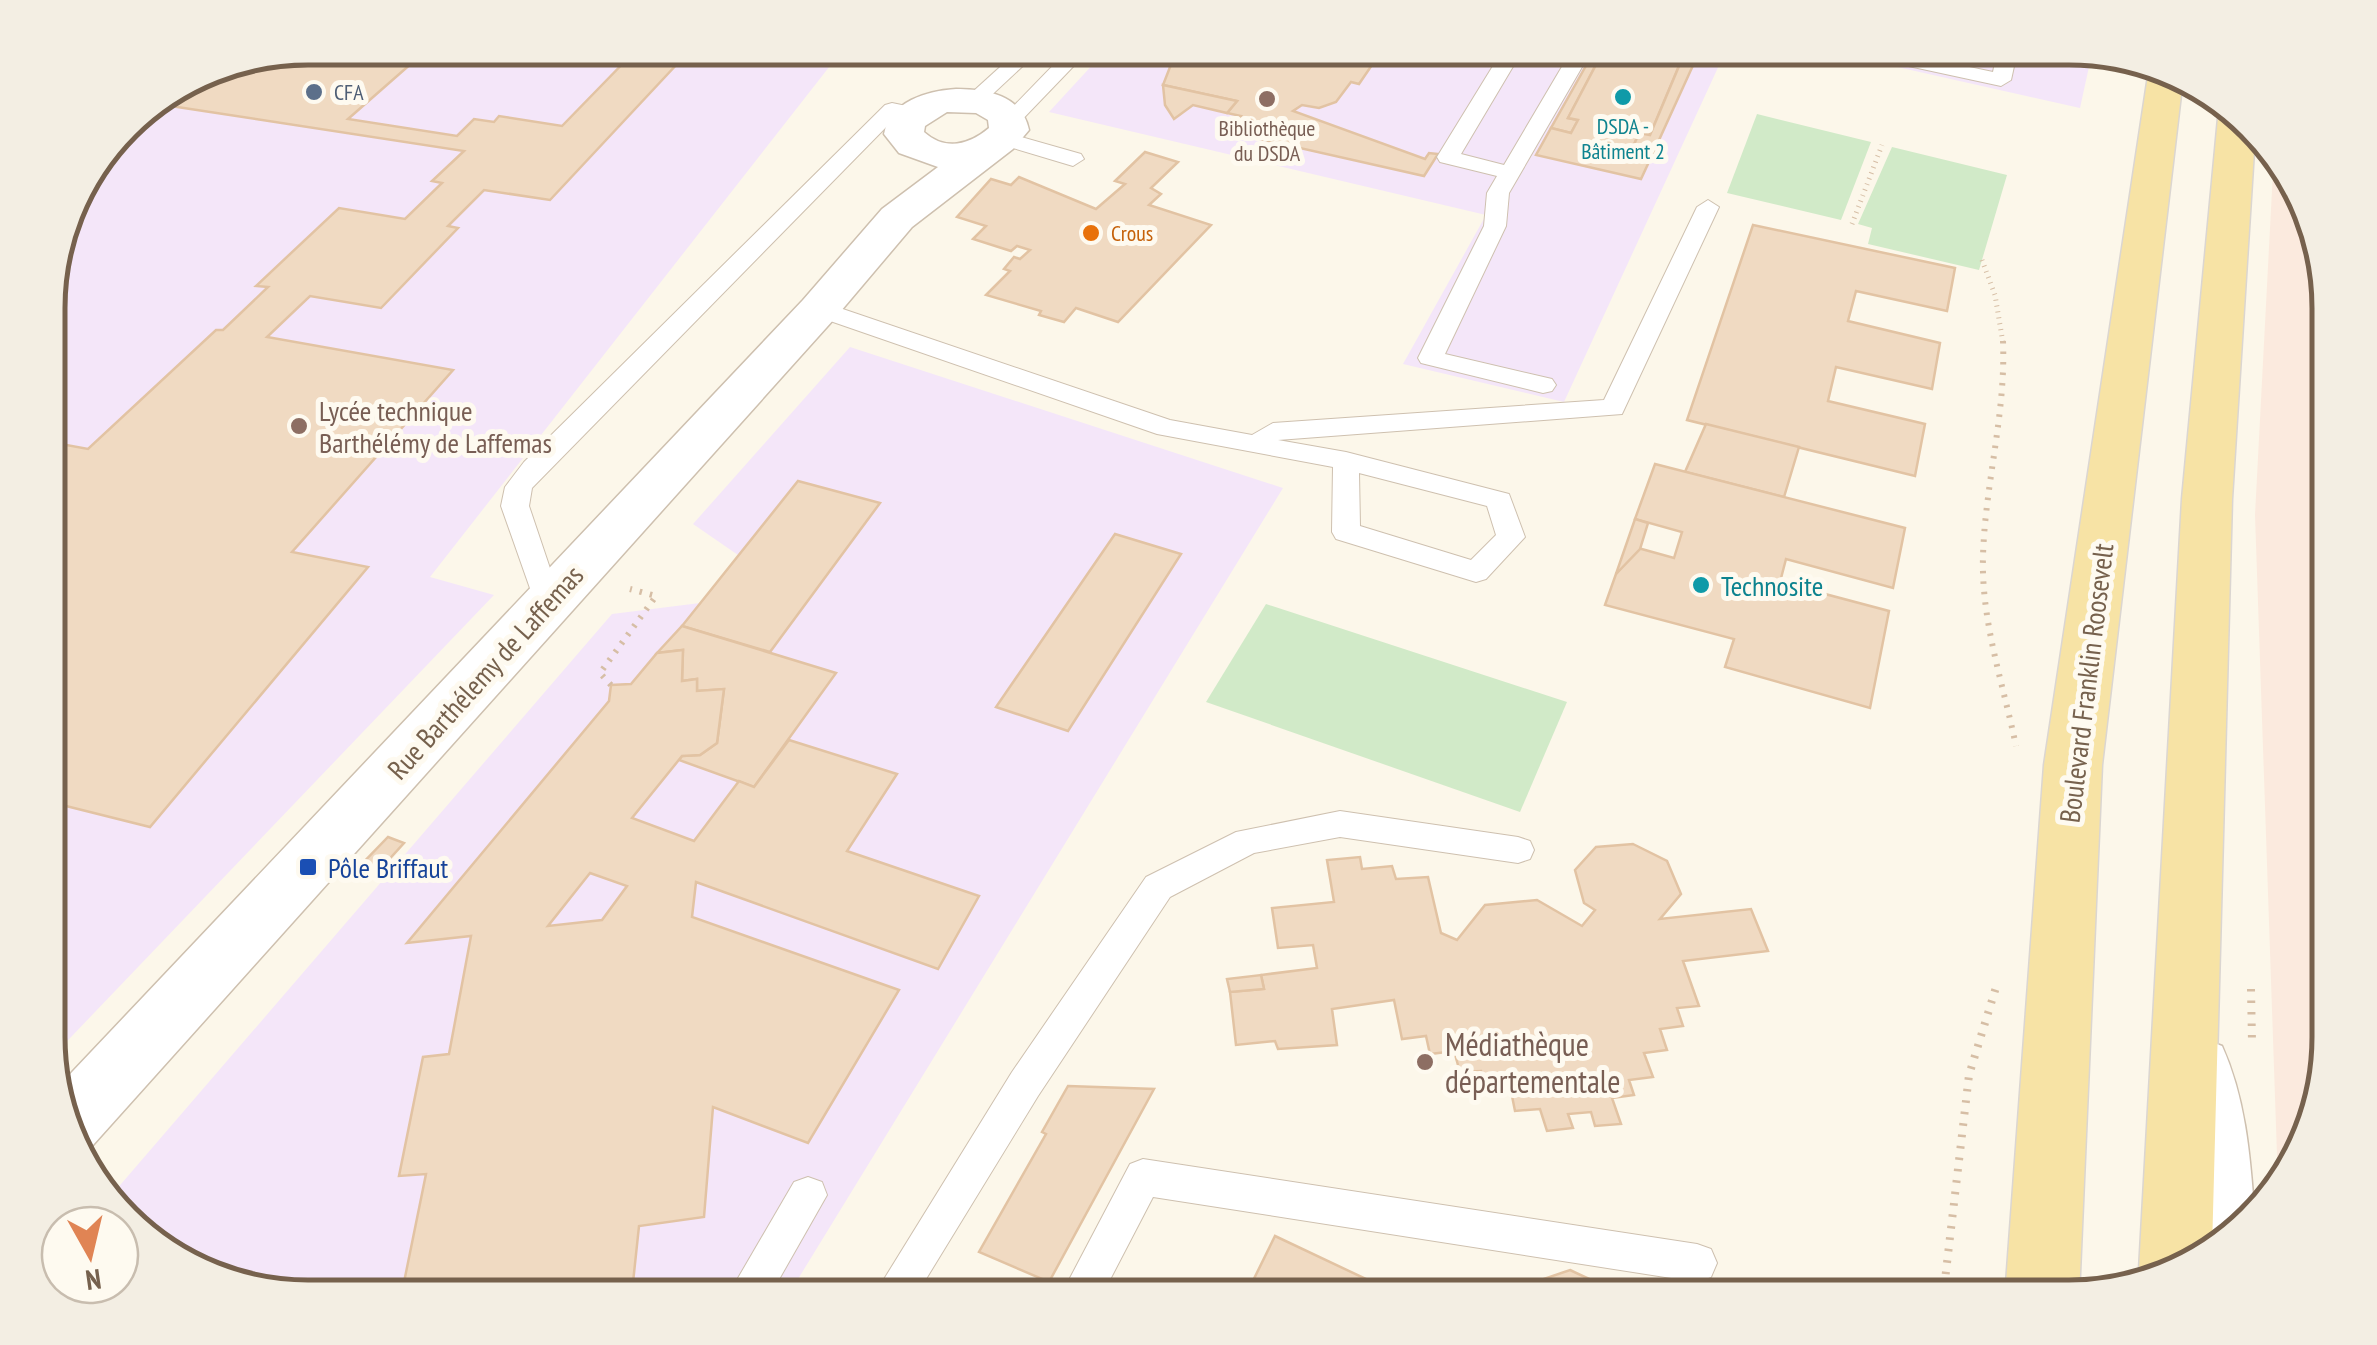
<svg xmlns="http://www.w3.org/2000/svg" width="2377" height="1345" viewBox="0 0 2377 1345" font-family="'PT Sans Narrow',sans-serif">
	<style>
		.commercial { fill: #fbeade }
		.education { fill: #f4e6f9 }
		.green { fill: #d1eac8 }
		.building { fill: #f0dac2; stroke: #e2c3a3; stroke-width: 2.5; fill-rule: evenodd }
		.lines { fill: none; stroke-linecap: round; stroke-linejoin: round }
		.service-casing { stroke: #cec0af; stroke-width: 2 }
		.minor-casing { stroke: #cec0af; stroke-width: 3 }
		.tertiary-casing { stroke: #cec0af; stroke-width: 3 }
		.primary-casing { stroke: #dbd6d1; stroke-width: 3 }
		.path-far2 { stroke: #d6bea5; stroke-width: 5; stroke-dasharray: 1 5; stroke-linecap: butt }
		.path-far1 { stroke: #d6bea5; stroke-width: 6; stroke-dasharray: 2.5 8; stroke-linecap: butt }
		.path { stroke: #d6bea5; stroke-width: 8; stroke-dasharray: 2.5 9; stroke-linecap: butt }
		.service { fill: #fff; fill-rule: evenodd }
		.minor { fill: #fff; fill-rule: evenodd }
		.tertiary { fill: #fff; fill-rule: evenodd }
		.primary { fill: #f7e3a5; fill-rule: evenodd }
		.service-dot { fill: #5c6f8a; stroke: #fefaf0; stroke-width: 4 }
		.culture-dot { fill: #0f9aa8; stroke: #fefaf0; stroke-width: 4 }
		.education-dot { fill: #8d6e63; stroke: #fefaf0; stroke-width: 4 }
		.food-dot { fill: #e8710a; stroke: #fefaf0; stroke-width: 4 }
		.transit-dot { fill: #1a4fb4; stroke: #fefaf0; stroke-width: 4 }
		.labels { text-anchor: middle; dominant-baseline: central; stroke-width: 10; stroke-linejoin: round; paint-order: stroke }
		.far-service-label { font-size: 22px; fill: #4e5e75; stroke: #fefaf0; text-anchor: start }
		.far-culture-label { font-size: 22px; fill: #0d838f; stroke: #fefaf0 }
		.far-education-label { font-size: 22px; fill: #785e54; stroke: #fefaf0 }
		.far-food-label { font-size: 22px; fill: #c56008; stroke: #fefaf0; text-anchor: start }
		.education-label { font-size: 28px; fill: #785e54; stroke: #fefaf0; text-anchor: start }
		.culture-label { font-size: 28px; fill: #0d838f; stroke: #fefaf0; text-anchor: start }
		.street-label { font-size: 28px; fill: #76614d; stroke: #fefaf0 }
		.transit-label { font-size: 28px; fill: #164399; stroke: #fefaf0; text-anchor: start }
		.near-education-label { font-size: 32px; fill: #785e54; stroke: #fefaf0; text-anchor: start }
		.rim { fill: none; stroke: #76614d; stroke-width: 5 }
	</style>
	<rect width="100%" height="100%" fill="#fcf7ea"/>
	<polygon class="commercial" points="2274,152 2286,164 2329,290 2329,1053 2295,1167 2278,1184 2255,515"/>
	<g class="education">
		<polygon points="308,48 844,48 430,577 494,595 50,1059 50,275 75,192 136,113 209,67"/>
		<polygon points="1108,48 1727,48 1564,402 1403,364 1486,215 1049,112"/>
		<polygon points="1813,48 2070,48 2092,53 2080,108"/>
		<polygon points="850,347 1283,488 787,1297 307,1297 178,1263 109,1198 612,614 700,603 738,555 693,524"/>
	</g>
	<g class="green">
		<polygon points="1757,114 1871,142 1841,220 1727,193"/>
		<polygon points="1892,147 2007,175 1979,270 1868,244 1872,228 1858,224"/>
		<polygon points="1266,604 1567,702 1520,812 1206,702"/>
	</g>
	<g class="building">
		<polygon points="308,48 429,48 348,119 457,136 474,119 494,122 499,116 562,126 638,48 692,48 550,200 484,190 448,226 458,228 381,308 310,296 267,337 453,370 292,552 368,567 150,827 50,802 50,442 88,449 216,330 223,330 268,287 256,286 339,208 405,219 442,183 432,181 464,151 151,103 209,67"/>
		<polygon points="1375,48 1367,60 1374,62 1359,84 1351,82 1336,102 1319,108 1302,105 1293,111 1425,159 1429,153 1438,154 1424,176 1229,132 1241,116 1227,113 1237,101 1163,85 1172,62 1186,48"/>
		<polygon points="1596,48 1610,48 1602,62 1598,61 1568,118 1578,120 1571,133 1551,128"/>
		<polygon points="1610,48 1654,48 1697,57 1695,61 1682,59 1650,135 1639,133 1633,147 1654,151 1641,179 1536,155 1551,128 1571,133 1578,120 1568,118 1598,61 1602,62"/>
		<polygon points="1682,59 1695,61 1654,151 1633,147 1639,133 1650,135"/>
		<polygon points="1163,85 1237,101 1227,113 1193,105 1174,119 1165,105"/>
		<polygon points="1145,152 1178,162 1151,188 1161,194 1149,205 1211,225 1118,322 1076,308 1064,322 1039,315 1041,311 986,295 1010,271 1004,269 1014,257 1020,259 1030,250 1017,246 1011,251 973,239 986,226 957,217 991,179 1011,185 1019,177 1096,209 1125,184 1115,181"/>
		<polygon points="1753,225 1955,268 1947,311 1856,291 1848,321 1940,343 1932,389 1836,367 1828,401 1925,424 1915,476 1687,420"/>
		<polygon points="1706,424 1799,447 1784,497 1685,472"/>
		<polygon points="1655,464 1905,528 1893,588 1786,559 1780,582 1889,611 1870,708 1725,667 1734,639 1605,605 1616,574 1638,548 1674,558 1682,532 1635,519"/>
		<polygon points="798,481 880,503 770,652 682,626"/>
		<polygon points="1635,519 1648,523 1640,549 1616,574"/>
		<polygon points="1115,534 1181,554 1068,731 996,707"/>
		<polygon points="682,626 836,673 754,787 679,760 682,756 700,755 717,743 724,689 697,691 697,679 682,681 683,650 657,653"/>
		<path d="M683 650 682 681 697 679V691L724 689 717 743 700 755 682 756 632 818 694 841 739 781 754 787 789 740 897 774 847 851 979 896 938 969 696 882 692 917 899 990 808 1143 713 1107 704 1217 639 1226 632 1292 585 1297H401L426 1174 399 1176 423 1057 449 1054 471 936 407 943 609 701 611 685 631 684 657 653ZM590 873 627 886 602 920 548 926Z"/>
		<polygon points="388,837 404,843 373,877 356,870"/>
		<polygon points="1633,844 1667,861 1681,894 1660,919 1751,909 1768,951 1683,961 1699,1006 1677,1008 1683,1026 1660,1029 1667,1050 1644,1053 1653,1077 1629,1080 1634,1095 1612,1098 1621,1124 1595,1126 1591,1112 1568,1114 1573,1128 1547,1131 1540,1109 1515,1111 1511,1091 1486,1093 1481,1071 1460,1072 1454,1051 1430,1054 1426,1036 1402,1039 1394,1000 1332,1009 1337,1045 1278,1049 1275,1041 1236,1045 1230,992 1264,989 1261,975 1317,968 1313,945 1278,948 1272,908 1334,902 1327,860 1360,857 1362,869 1392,866 1396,879 1428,877 1441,933 1457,940 1485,905 1537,900 1582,926 1595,910 1584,903 1575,870 1596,847"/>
		<polygon points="1261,975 1264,989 1230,992 1227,979"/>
		<polygon points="1068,1086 1154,1089 1049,1282 979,1252 1046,1134 1042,1132"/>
		<polygon points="1275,1236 1404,1297 1245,1297"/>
		<polygon points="1570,1270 1628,1297 1491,1297"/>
	</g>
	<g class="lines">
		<g class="service-casing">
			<g id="service">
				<polygon points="1021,48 1042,48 981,105 967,105 964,101 967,97"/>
				<polygon points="1070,48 1091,48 1016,126 1002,126 998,122 1002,118"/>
				<polygon points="1504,48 1524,48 1461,154 1504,165 1573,48 1593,48 1509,193 1506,226 1445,354 1552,379 1556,385 1552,391 1543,393 1421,363 1418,358 1484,226 1487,193 1497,176 1440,162 1437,157"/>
				<polygon points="1843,48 1879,48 1993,72 1998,48 2018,48 2011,80 2001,86 1853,54"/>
				<polygon points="892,103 921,109 925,113 914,119 897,116 532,488 529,506 562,604 558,611 548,614 538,611 501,506 505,487 524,462 885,105"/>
				<polygon points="1004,132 1081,154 1084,159 1073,166 996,143 993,138 996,133"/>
				<path d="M1708 200 1719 207 1622 414 1278 440 1346 452 1509 494 1525 537 1486 579 1476 582 1336 539 1332 532 1333 467 1157 434 810 314 807 309 810 304H828L1170 420 1252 435 1273 423 1604 400 1697 207ZM1359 473 1487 506 1496 535 1471 560 1360 526Z"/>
				<polygon points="1340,811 1518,837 1530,841 1534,850 1530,859 1518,863 1340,837 1254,853 1170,897 1038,1096 915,1297 873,1297 1012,1072 1146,877 1236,832"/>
				<polygon points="1143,1159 1697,1244 1711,1249 1717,1263 1711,1277 1697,1282 1153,1197 1101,1297 1060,1297 1130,1164"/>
				<polygon points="808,1177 822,1182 827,1195 769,1297 727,1297 794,1182"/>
			</g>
		</g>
		<g class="minor-casing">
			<path id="minor" d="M956 89C987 89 1022 95 1029 130L1013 149 912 227 835 318 93 1145 80 1150 56 1089 803 300 882 209 938 167 899 153 884 134C891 101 926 91 956 89ZM947 112 976 113 988 120 989 128C969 145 945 151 924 132L925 126Z"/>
		</g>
		<g class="tertiary-casing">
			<path id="tertiary" d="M2198 1037 2222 1046C2245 1097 2250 1153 2254 1208L2194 1264 2184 1242 2181 1142 2165 1067 2174 1046Z"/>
		</g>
		<g class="primary-casing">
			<g id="primary">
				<polygon points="2149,69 2183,78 2102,765 2079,1297 2005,1297 2044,765"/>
				<polygon points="2227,109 2255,135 2232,499 2212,1250 2200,1262 2143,1280 2139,1270 2182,499 2218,118"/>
			</g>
		</g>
		<g class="path-far2">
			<polyline points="1852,224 1882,145"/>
			<polyline points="1982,260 1995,295 2003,343"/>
		</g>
		<g class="path-far1">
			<path d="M2003 341C2006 414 1985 484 1983 556 1981 621 2003 683 2016 746"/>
			<polyline points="611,685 600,673 656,596 630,589"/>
		</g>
		<g class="path">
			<polyline points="2251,989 2252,1042"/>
			<polyline points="1943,1297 1969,1075 1997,984"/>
		</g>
		<use href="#service" class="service"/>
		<use href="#minor" class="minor"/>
		<use href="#tertiary" class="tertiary"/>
		<use href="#primary" class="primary"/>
	</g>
	<circle class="service-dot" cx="314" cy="92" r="10"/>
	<g class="culture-dot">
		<circle cx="1623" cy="97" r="10"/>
		<circle cx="1701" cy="585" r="10"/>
	</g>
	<g class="education-dot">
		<circle cx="1267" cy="99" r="10"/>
		<circle cx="299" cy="426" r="10"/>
		<circle cx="1425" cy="1062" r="10"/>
	</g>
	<circle class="food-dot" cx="1091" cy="233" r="10"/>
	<rect class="transit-dot" x="298" y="857" width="20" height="20" rx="5"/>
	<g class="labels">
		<g class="far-service-label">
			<text x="334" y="92">CFA</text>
		</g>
		<g class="far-culture-label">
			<text x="1623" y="126">DSDA -<tspan x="1623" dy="25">Bâtiment 2</tspan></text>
		</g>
		<g class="far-education-label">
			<text x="1267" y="128">Bibliothèque<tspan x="1267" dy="25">du DSDA</tspan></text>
		</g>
		<g class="far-food-label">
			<text x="1111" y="233">Crous</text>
		</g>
		<g class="education-label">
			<text x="319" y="410">Lycée technique<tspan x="319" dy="32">Barthélémy de Laffemas</tspan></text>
		</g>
		<g class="culture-label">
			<text x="1721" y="585">Technosite</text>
		</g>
		<g class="street-label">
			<text transform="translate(485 672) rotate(-48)">Rue Barthélemy de Laffemas</text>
			<text transform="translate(2086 683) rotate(-83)">Boulevard Franklin Roosevelt</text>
		</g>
		<g class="transit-label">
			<text x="328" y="867">Pôle Briffaut</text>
		</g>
		<g class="near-education-label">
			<text x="1445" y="1044">Médiathèque<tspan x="1445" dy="37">départementale</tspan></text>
		</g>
	</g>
	<path d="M0 0H2377V1345H0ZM308 65H2069A243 243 0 0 1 2312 308V1037A243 243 0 0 1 2069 1280H308A243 243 0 0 1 65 1037V308A243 243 0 0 1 308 65Z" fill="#f3eee3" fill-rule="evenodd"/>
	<path class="rim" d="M308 65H2069A243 243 0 0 1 2312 308V1037A243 243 0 0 1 2069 1280H308A243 243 0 0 1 65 1037V308A243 243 0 0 1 308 65Z"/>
	<g transform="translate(90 1255) rotate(172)"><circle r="48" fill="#fefaf0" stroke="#c8bdaf" stroke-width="2.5"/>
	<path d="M0-8L18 38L0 25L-18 38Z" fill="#e08454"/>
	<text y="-15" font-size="28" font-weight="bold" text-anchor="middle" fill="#76614d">N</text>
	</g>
</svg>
